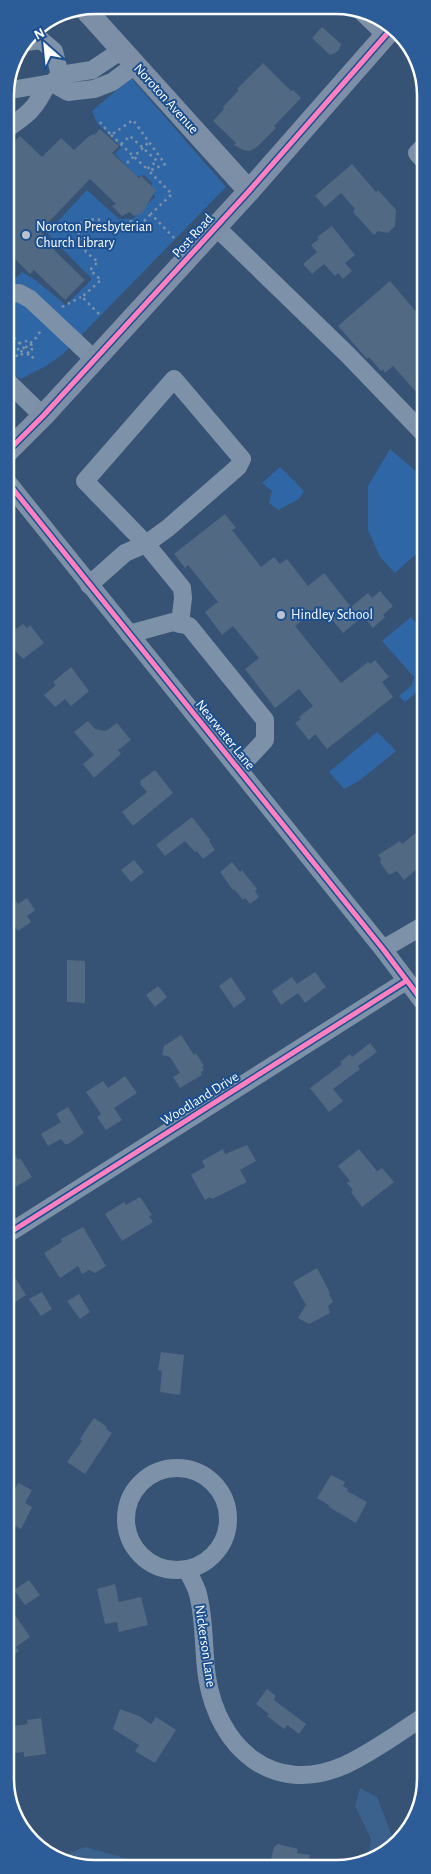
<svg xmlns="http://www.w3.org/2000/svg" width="431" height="1874" viewBox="0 0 431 1874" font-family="'Alegreya Sans',sans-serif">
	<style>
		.green { fill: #2f66a5 }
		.water { fill: #3b618d }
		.building { fill: #526984 }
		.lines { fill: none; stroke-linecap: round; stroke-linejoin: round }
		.path { stroke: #7d92a8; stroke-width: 2.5; stroke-dasharray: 2.5 4; stroke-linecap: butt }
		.minor { stroke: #7d92a8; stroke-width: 18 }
		.major { stroke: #7d8ea7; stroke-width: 22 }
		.cycleway-casing { stroke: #1b4f8f; stroke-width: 8 }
		.cycleway { stroke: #ff80c0; stroke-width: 5 }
		.poi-dot { fill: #b9c2ce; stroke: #1b4f8f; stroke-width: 2 }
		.labels { text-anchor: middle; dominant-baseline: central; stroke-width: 4; stroke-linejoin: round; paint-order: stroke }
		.street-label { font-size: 14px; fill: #fff; stroke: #1b4f8f }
		.poi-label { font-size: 14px; fill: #fff; stroke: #1b4f8f; text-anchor: start }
		.rim { fill: none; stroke: #fff; stroke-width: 2.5 }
	</style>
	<rect width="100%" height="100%" fill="#365274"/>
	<g class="green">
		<polygon points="131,78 226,187 62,355 46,366 21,379 5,371 5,288 22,272 34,279 66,305 92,279 47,233 87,190 119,219 133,219 155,197 152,189 152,183 144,175 137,177 115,154 121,147 97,123 92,111"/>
		<polygon points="390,449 425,479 425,546 395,573 380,557 368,530 368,486"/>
		<polygon points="280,467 304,491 299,499 278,510 269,503 272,491 262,483"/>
		<polygon points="411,617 425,633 425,685 405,702 399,696 412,685 414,677 382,641"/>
		<polygon points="377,732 396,751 359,781 344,789 329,772"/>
	</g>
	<g class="water">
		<polygon points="360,1788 377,1797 395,1844 368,1858 371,1839 355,1806"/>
		<polygon points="85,1847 140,1862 144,1867 77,1867 59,1857"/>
	</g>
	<g class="building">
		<polygon points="322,27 341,44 339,50 335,53 330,55 312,38"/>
		<polygon points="263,63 291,91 293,90 301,98 274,126 276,128 258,146 250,151 243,150 234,145 236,143 213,121 224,109 223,107 239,90 237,89"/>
		<polygon points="100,129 119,146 112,153 139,178 141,176 156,190 142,213 134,216 130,212 122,216 112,206 116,204 90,179 40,231 56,247 54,250 85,280 65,300 34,270 30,274 13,257 5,265 5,151 20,136 42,157 61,138 74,150 88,137 93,134 94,135"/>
		<polygon points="352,164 376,192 378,190 396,210 395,226 388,233 378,231 374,235 353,212 355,209 341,193 325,207 315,196"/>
		<polygon points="332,226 355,255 345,263 352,271 343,279 338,273 335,276 324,264 312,274 303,264 317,252 311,245 319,239 317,237"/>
		<polygon points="390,281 418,314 416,316 425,327 425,332 418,339 425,347 425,402 393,366 385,373 383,369 381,371 369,357 367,359 338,326"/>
		<polygon points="225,514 236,528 232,530 261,567 274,557 280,564 287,559 308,586 324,573 351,607 368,593 372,598 380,591 393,606 383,615 385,617 373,628 363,616 343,633 330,617 326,620 317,608 295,626 341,683 368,662 370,664 375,660 389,677 382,682 393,697 327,749 315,734 309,740 295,723 301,719 299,717 313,706 299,689 275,708 245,669 259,658 233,626 222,635 205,612 218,602 188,565 185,568 174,554"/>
		<polygon points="5,616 16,629 23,624 27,628 30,625 44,643 23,659 5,640"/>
		<polygon points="71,667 89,691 71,706 65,699 55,707 44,695 56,685 53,682"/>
		<polygon points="88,721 95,729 106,731 117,723 131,740 118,750 121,754 94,778 83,764 94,755 74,732"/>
		<polygon points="155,770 173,793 133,826 122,812 147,792 140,784 141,783 140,781"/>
		<polygon points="192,817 210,840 209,841 215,850 203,859 197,851 195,852 185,841 165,856 156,845"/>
		<polygon points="425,826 425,862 404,880 397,871 389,875 380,862 381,859 378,855 400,841 402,844"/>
		<polygon points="134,860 144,872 131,882 121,870"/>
		<polygon points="232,862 240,872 242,870 257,889 255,891 259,897 250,904 245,898 243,900 234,889 233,890 220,872"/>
		<polygon points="5,885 18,904 27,898 35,910 27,916 31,922 18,931 9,919 5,921"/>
		<polygon points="67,960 85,961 85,1003 67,1002"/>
		<polygon points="315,972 326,987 305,1003 298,993 281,1005 272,991 292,977 297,984"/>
		<polygon points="231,977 246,999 234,1008 219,986"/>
		<polygon points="158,986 167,997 155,1007 146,995"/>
		<polygon points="181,1035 194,1055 196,1053 204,1066 202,1067 204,1070 201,1072 202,1075 180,1088 173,1077 180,1073 170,1057 162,1055 164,1046"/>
		<polygon points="370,1043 377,1052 358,1066 360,1069 333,1089 343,1101 329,1112 310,1088 342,1064 340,1062 350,1054 352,1057"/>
		<polygon points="125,1076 137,1093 114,1108 122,1120 106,1130 97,1117 101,1114 86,1092 103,1081 108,1088"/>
		<polygon points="68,1107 84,1133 68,1144 65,1144 61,1139 48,1146 41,1134 61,1122 56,1114"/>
		<polygon points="6,1141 18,1160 20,1158 32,1177 6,1193"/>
		<polygon points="247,1145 256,1161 240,1170 247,1182 212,1199 210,1197 205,1200 191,1175 205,1167 202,1161 223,1149 225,1154"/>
		<polygon points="359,1149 377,1171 382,1168 394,1182 362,1207 351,1192 353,1190 347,1183 350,1181 338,1166"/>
		<polygon points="140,1197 152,1215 149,1216 153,1222 122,1241 105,1214 124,1202 126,1205"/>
		<polygon points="83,1227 106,1266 95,1273 89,1270 82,1274 78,1266 60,1278 44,1253 62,1242 61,1239"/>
		<polygon points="6,1263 26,1295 6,1308"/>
		<polygon points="317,1268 330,1293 329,1294 333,1302 328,1306 330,1313 309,1324 298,1318 306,1305 293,1282"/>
		<polygon points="42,1292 52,1309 41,1316 29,1299"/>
		<polygon points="79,1294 90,1312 80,1319 67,1301"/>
		<polygon points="161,1352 184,1355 180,1395 160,1392 162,1371 158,1370"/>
		<polygon points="94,1418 107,1427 106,1429 112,1433 85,1474 67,1462 82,1441 80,1439"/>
		<polygon points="331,1475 345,1482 343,1486 348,1489 347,1491 367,1502 356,1523 329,1507 330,1506 317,1498"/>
		<polygon points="18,1483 32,1490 25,1503 32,1507 21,1529 6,1521 6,1507"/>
		<polygon points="29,1580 40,1595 25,1605 14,1590"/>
		<polygon points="115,1584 119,1602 141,1597 148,1625 119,1632 117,1622 105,1624 97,1589"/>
		<polygon points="13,1612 30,1637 16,1647 19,1651 6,1661 6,1617"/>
		<polygon points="267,1689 276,1696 274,1700 306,1724 299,1734 287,1725 284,1729 267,1716 269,1714 256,1704"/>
		<polygon points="120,1709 139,1716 151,1724 156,1717 176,1730 155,1763 135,1751 139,1745 113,1729"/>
		<polygon points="41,1718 46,1754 24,1757 24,1752 6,1754 6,1732 15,1731 14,1726 28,1724 27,1720"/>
		<polygon points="278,1844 298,1849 297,1853 310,1855 307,1868 269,1868 274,1847"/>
	</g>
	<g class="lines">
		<g class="path">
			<polyline points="100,122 111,135 133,120 165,164 149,171 172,194 151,214 174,238"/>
			<polyline points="111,135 146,168"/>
			<polyline points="121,144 130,136 157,161 147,169"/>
			<polyline points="127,163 149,142"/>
			<polyline points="62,307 81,297"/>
			<polyline points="99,314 82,297 101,280 90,270 98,262 86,252 76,226 85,220 98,219 112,231 126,227 131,221 138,227 151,214"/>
			<polyline points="5,328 36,361"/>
			<circle cx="25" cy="348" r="7"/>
			<polyline points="11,361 37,337 41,330"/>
		</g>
		<g class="minor">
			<polyline points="358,8 386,35"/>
			<polyline points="26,42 41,40 54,51 60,75"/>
			<polyline points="122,50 92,70 60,75 52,83 68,92 94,89 112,82 135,65"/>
			<polyline points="5,91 52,83"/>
			<path d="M5 130C27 115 36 109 47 84"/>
			<polyline points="425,145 417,153 425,162"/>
			<polyline points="216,227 348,355 425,435"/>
			<polyline points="5,294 19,293 30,299 95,360"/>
			<polyline points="5,379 43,416"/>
			<polyline points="5,479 383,949 426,1006"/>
			<polyline points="89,585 125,553 146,544 168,528 238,467 242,459 174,379 85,481 146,544 182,588 183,598 180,624"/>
			<polyline points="129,634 173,622 189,626 265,720 265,740 238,769"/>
			<polyline points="383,949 426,924"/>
			<polyline points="6,1235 406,981"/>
			<circle cx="177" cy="1519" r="51"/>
			<path d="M187 1570C191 1578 196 1586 198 1594 205 1621 203 1650 207 1677 218 1748 273 1797 345 1765 373 1752 400 1732 426 1715"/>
		</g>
		<g class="major">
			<polyline points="83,7 249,191"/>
			<polyline points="5,454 43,416 249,191 392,28"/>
		</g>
		<g class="cycleway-casing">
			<g id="cycleway">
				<polyline points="5,454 43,416 249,191 392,28"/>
				<polyline points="5,479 383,949 426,1006"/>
				<polyline points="6,1235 406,981"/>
			</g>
		</g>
		<use href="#cycleway" class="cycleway"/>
	</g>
	<g class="poi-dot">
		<circle cx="26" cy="235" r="5"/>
		<circle cx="281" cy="615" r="5"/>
	</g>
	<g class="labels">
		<g class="street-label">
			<text transform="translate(166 99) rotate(48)">Noroton Avenue</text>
			<text transform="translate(193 236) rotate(-48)">Post Road</text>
			<text transform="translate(225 735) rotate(51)">Nearwater Lane</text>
			<text transform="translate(200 1099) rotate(-32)">Woodland Drive</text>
			<text transform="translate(205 1646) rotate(82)">Nickerson Lane</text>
		</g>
		<g class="poi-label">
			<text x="36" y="227">Noroton Presbyterian<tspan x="36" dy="16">Church Library</tspan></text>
			<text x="291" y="615">Hindley School</text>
		</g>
	</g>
	<path d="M0 0H431V1874H0ZM95 14H336A81 81 0 0 1 417 95V1779A81 81 0 0 1 336 1860H95A81 81 0 0 1 14 1779V95A81 81 0 0 1 95 14Z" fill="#2d5d98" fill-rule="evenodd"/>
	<path class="rim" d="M95 14H336A81 81 0 0 1 417 95V1779A81 81 0 0 1 336 1860H95A81 81 0 0 1 14 1779V95A81 81 0 0 1 95 14Z"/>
	<g transform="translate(45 45) rotate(333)" stroke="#1b4f8f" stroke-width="4" paint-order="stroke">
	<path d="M0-4L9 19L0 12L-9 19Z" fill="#ffffff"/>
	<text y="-8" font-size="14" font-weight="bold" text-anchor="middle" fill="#ffffff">N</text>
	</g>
</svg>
